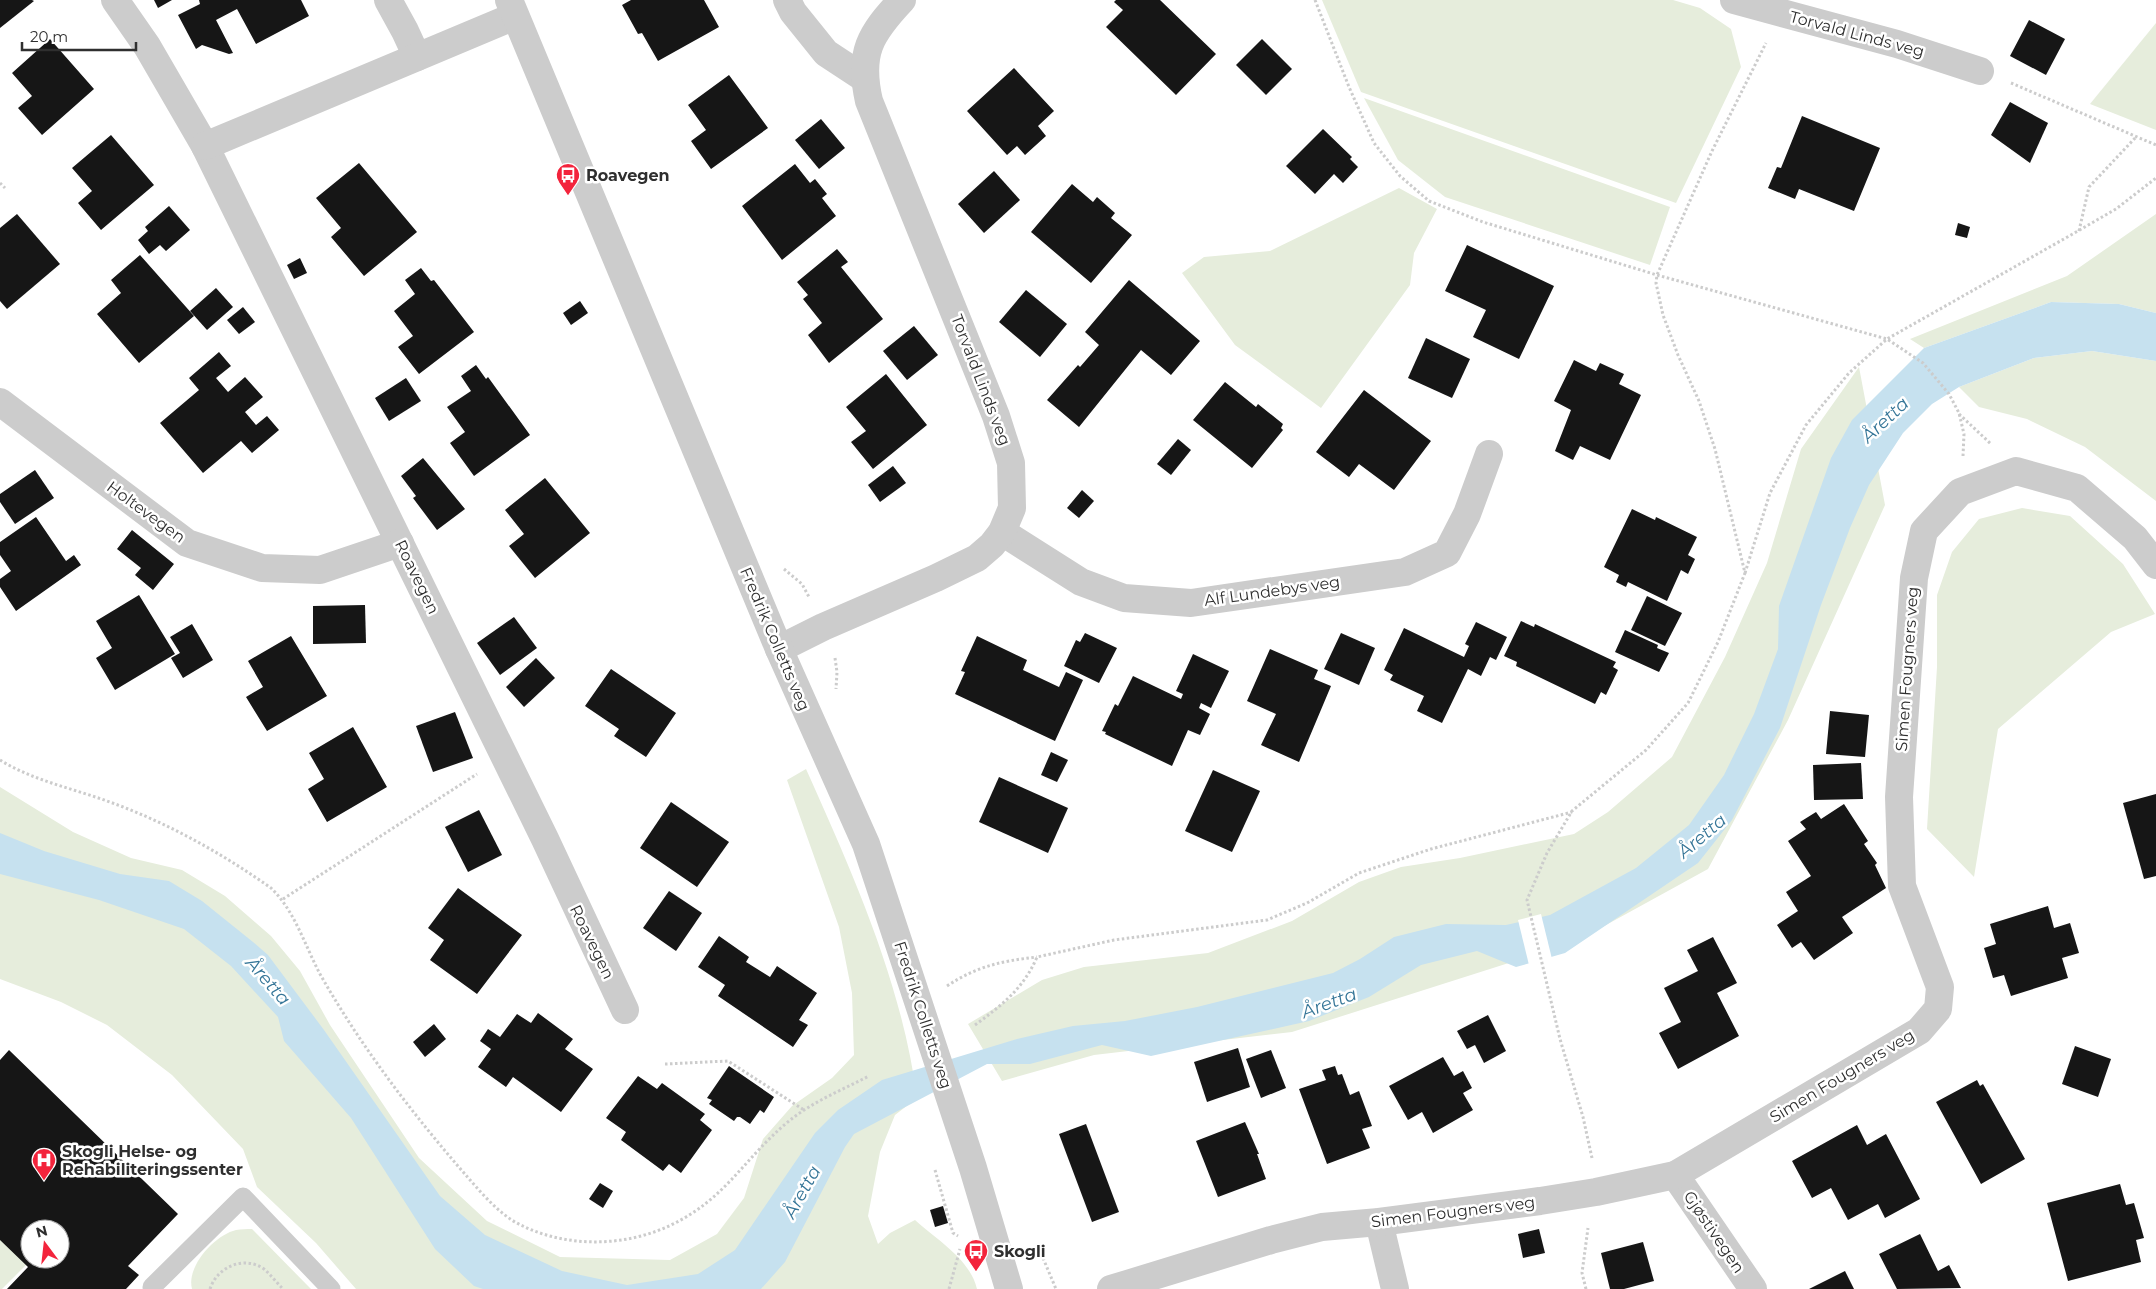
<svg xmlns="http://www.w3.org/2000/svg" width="2156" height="1289" viewBox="0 0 2156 1289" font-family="Montserrat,sans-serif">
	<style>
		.green { fill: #e6eddc }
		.water { fill: #c6e1ef }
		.pier { fill: #fff }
		.building { fill: #161616; fill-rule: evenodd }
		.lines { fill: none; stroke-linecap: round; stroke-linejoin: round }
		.path { stroke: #ccc; stroke-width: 3; stroke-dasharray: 2.5 2.5; stroke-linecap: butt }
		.service { stroke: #ccc; stroke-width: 19 }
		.minor { stroke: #ccc; stroke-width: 28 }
		.tertiary { stroke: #ccc; stroke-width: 28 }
		.labels { text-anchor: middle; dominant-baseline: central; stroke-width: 5; stroke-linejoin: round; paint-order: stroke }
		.street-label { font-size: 16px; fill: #2f2f2f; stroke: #fff }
		.poi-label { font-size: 16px; font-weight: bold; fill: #2f2f2f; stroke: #fff; text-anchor: start }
		.water-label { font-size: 18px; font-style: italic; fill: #367698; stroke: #fff }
	</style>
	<rect width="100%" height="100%" fill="#fff"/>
	<g class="green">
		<polygon points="1322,0 1673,0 1700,8 1731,29 1741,67 1676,203 1361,92"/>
		<polygon points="2156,23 2156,130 2090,104"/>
		<polygon points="1364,98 1670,207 1650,265 1445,197 1398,160"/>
		<polygon points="1399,188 1437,209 1414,253 1410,285 1321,408 1235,345 1182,273 1204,257 1270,251"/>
		<polygon points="2156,214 2156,313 2119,304 2051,302 1924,348 1910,339 2067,276"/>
		<polygon points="2092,351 2156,361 2156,501 2085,447 2027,419 1979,407 1959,387 2034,358"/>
		<polygon points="1859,367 1885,505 1788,720 1708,869 1575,942 1292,1032 1094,1055 1002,1081 968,1024 1042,980 1084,967 1208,953 1292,921 1359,882 1401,867 1460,858 1574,834 1608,812 1672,757 1725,657 1767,563 1801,449"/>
		<polygon points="2022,508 2070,516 2123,564 2155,614 2111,632 1998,729 1974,877 1927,829 1937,667 1937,595 1952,552 1979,519"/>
		<path d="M806 769C853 874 902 983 917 1098L895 1115 880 1152 868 1216 878 1244 890 1233 915 1220C937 1240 970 1259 977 1289H356L316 1243 257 1187 243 1149 172 1075 107 1025 61 1002 0 979V787L73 832 131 858 182 870 225 896 271 936 300 971 330 1025 419 1158 487 1221 560 1257 670 1260 717 1234 744 1198 763 1139 792 1106 832 1078 854 1055 852 993 839 927 787 780Z"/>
		<path d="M252 1229 311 1289H192C186 1266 215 1235 236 1230 241 1229 247 1229 252 1229Z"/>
		<polygon points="0,1238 27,1264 2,1289 0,1289"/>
	</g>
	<polygon class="water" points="2051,302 2119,304 2156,313 2156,361 2092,351 2034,358 1959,387 1932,404 1903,433 1869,485 1850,528 1821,605 1780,728 1732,820 1698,863 1565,953 1516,967 1477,951 1421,965 1369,997 1309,1021 1151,1056 1102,1045 1030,1064 987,1064 854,1134 845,1147 785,1262 761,1289 483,1289 474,1286 435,1249 351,1118 284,1041 278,1017 231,966 184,929 99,900 0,874 0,833 44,851 120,874 169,881 202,901 253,942 268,955 324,1030 440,1196 485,1235 562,1271 627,1285 698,1274 735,1250 815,1133 838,1110 882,1080 1017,1039 1073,1026 1125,1021 1197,1007 1333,973 1360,959 1394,937 1446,924 1506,925 1550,915 1636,868 1689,825 1724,775 1754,714 1778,649 1779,606 1831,458 1852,420 1924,348"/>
	<polygon class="pier" points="1541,914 1552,959 1529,965 1518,920"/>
	<g class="building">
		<polygon points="0,0 32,0 34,1 0,28"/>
		<polygon points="154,0 172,0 158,8"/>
		<polygon points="199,0 301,0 309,16 256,44 237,9 216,20 233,53 229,54 202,45 196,49 178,15 200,4"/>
		<polygon points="631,0 704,0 719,27 658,61 642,33 638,34 622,5"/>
		<polygon points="1116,0 1160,0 1216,54 1176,95 1106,27 1123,10 1114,2"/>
		<polygon points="2029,20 2065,39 2046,75 2010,56"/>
		<polygon points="50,39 94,89 42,135 18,108 32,96 12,73"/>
		<polygon points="1262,39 1292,69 1266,95 1236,65"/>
		<polygon points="1014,68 1054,111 1038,126 1046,136 1025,155 1017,146 1007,155 967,111"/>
		<polygon points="729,75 768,128 711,169 691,141 706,130 688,105"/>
		<polygon points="2010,102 2048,123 2030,163 1991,135"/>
		<polygon points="1802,116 1880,148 1854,211 1799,189 1795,199 1768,188 1777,167 1781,168"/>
		<polygon points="821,119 845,148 819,169 795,140"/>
		<polygon points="1323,129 1352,157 1350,159 1358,167 1343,183 1334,174 1315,194 1286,166"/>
		<polygon points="111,135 154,185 101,230 78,203 92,191 72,168"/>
		<polygon points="359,163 417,232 364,276 331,237 341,228 316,198"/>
		<polygon points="795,164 810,183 815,179 827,194 822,198 836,216 782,260 742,206"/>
		<polygon points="994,171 1020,200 984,233 958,204"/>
		<polygon points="1072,184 1093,202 1097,197 1115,213 1111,218 1132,235 1091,283 1031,232"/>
		<polygon points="169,206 190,230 166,251 160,245 149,254 138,240 148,231 145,227"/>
		<polygon points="17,214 60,264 7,309 0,301 0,228"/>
		<polygon points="1958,223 1970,227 1967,238 1955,235"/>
		<polygon points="1467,245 1554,286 1519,359 1473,337 1486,310 1445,291"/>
		<polygon points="837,249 848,262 841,267 883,319 829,363 808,335 822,323 803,299 808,295 797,282"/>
		<polygon points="140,255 194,316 139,363 97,314 121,293 111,280"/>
		<polygon points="300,258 307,273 294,279 287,265"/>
		<polygon points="421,268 431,281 434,280 474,332 419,374 398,347 413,336 394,311 415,294 405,280"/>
		<polygon points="1129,280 1200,341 1171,375 1141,350 1079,427 1047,400 1078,365 1080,367 1099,345 1085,332"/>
		<polygon points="216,288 233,307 207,330 190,311"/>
		<polygon points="1026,290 1067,324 1040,357 999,322"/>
		<polygon points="580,301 588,313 571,325 563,313"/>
		<polygon points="243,307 255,322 239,334 227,320"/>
		<polygon points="914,326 938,355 907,380 883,351"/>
		<polygon points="1426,338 1470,359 1452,398 1408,378"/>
		<polygon points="219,352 231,366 216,378 228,392 245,377 263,397 245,412 256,425 267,416 279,430 252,453 241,441 203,473 160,423 199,390 189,378"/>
		<polygon points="1574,360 1596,371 1600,363 1624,374 1619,384 1641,395 1610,460 1580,446 1573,460 1555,451 1571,410 1554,401"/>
		<polygon points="476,365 486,379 488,377 530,435 474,476 450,443 465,432 447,407 471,391 461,376"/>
		<polygon points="886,374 927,425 873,469 851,442 866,431 846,407"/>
		<polygon points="406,378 421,401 389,421 375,398"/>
		<polygon points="1225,382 1256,407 1258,404 1283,424 1281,428 1283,430 1252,468 1193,420"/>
		<polygon points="1364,390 1431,441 1394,490 1359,464 1349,477 1316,452"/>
		<polygon points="1178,439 1191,450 1171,475 1157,464"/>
		<polygon points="423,458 465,509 437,530 413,498 416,496 401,476"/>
		<polygon points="893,466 906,483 880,502 868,485"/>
		<polygon points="35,470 54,498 15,524 0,502 0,494"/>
		<polygon points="545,478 590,533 535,578 509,546 524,534 505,510"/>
		<polygon points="1082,490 1094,501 1079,518 1067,508"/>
		<polygon points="1632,509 1655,520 1656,517 1697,537 1688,555 1695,559 1688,574 1681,570 1667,601 1628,582 1626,587 1616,582 1619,575 1604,567"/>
		<polygon points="36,517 66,561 74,555 81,565 16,611 0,587 0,579 11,571 0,555 0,542"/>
		<polygon points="132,530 174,564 153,590 135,575 141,568 117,549"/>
		<polygon points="139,595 175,654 115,690 96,658 112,648 96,621"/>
		<polygon points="1647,596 1682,613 1665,646 1631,630"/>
		<polygon points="365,605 366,643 313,644 313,606"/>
		<polygon points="514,617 537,648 500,675 477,643"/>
		<polygon points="1521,621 1534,627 1535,624 1616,662 1613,667 1618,670 1606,695 1601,692 1595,704 1516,666 1517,662 1504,656"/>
		<polygon points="1476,622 1507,637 1496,660 1490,657 1481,676 1468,669 1442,723 1417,711 1424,696 1390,680 1393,675 1384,670 1404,628 1464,657 1469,646 1465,644"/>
		<polygon points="192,624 213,660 183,678 171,658 180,653 170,637"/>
		<polygon points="1625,630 1658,645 1657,648 1669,653 1659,672 1615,652"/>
		<polygon points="1085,633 1117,648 1099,683 1064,666 1076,640 1080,642"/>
		<polygon points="1341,633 1375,648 1359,685 1324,669"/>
		<polygon points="291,636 327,696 267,731 246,697 263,687 248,661"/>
		<polygon points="977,636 1027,660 1023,670 1059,687 1066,672 1083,680 1055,741 955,694 965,672 961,671"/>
		<polygon points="1270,649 1318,670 1314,679 1331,686 1299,762 1261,745 1276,714 1247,701"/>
		<polygon points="1193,654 1229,671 1211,708 1201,703 1199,708 1210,714 1200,735 1188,730 1172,766 1105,734 1106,732 1102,731 1115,704 1118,706 1133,676 1181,699 1183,694 1176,691"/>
		<polygon points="536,658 555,678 524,707 506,687"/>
		<polygon points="611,669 676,713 646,757 614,736 619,729 585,706"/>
		<polygon points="1830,711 1869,715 1865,757 1826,754"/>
		<polygon points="455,712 473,758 433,772 416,726"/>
		<polygon points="353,727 387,787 327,822 308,789 324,779 309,753"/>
		<polygon points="1051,752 1068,760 1057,782 1041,775"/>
		<polygon points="1861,763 1863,799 1814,800 1813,765"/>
		<polygon points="1213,770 1260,791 1232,852 1185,831"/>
		<polygon points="999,777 1068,808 1048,853 979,822"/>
		<polygon points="2156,794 2156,876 2144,879 2123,803"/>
		<polygon points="671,802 729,842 697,887 640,848"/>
		<polygon points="1844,804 1868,841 1864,844 1877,863 1875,865 1886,888 1842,917 1853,933 1814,960 1801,942 1792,948 1777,925 1798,911 1786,892 1811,876 1788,841 1806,829 1800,822 1816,812 1821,819"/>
		<polygon points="479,810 502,855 468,872 445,827"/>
		<polygon points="458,888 522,935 477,994 430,960 444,940 428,928"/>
		<polygon points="669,891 702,913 676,951 643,928"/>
		<polygon points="2048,906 2054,928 2070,923 2079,953 2062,958 2068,978 2011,996 2004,975 1993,978 1984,948 1996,944 1990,924"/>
		<polygon points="719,936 749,957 746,962 770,977 777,966 817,993 799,1020 808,1025 793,1047 718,996 725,985 698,967"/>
		<polygon points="1713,937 1737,983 1717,993 1739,1036 1678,1069 1659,1033 1681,1022 1664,988 1698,971 1687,950"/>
		<polygon points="538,1013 573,1039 565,1049 593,1069 561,1112 513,1077 506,1087 478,1067 491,1049 480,1041 488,1029 500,1037 517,1014 531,1023"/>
		<polygon points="1488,1015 1506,1051 1484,1063 1475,1045 1467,1049 1457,1031"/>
		<polygon points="434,1024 446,1039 425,1057 413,1042"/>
		<polygon points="2075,1046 2111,1059 2098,1097 2062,1084"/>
		<polygon points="1238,1048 1250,1087 1207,1102 1194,1062"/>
		<path d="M9 1050 178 1214 128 1266 139 1275 126 1289H7L28 1267 0 1240V1060ZM30 1229H60V1259H30Z"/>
		<polygon points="1271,1050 1286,1088 1261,1098 1246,1059"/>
		<polygon points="1443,1057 1454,1076 1463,1071 1472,1088 1463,1093 1473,1110 1433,1133 1422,1112 1408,1120 1389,1086"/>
		<polygon points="729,1066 774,1097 764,1113 760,1110 750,1124 740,1117 737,1117 734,1121 709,1104 712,1100 707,1098"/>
		<polygon points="1335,1066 1338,1075 1342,1074 1350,1095 1359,1091 1372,1126 1362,1129 1370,1148 1327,1164 1299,1089 1326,1080 1322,1070"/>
		<polygon points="638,1076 657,1089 662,1083 705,1114 700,1120 712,1130 681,1173 669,1164 663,1171 621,1140 626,1132 606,1118"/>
		<polygon points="1977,1080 1980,1086 1983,1084 2025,1159 1981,1184 1936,1102"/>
		<polygon points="1245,1122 1259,1154 1257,1154 1266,1179 1218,1197 1196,1141"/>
		<polygon points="1086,1124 1119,1212 1092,1222 1059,1134"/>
		<polygon points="1857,1125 1867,1145 1886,1134 1920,1199 1885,1218 1878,1204 1848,1220 1831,1188 1812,1198 1792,1161"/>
		<polygon points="600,1183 613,1191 603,1208 589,1199"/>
		<polygon points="2120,1184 2126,1205 2134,1203 2144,1238 2136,1240 2141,1262 2068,1281 2047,1203"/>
		<polygon points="943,1206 948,1223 935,1227 930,1210"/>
		<polygon points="1539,1229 1545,1253 1523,1258 1518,1234"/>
		<polygon points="1920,1234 1938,1271 1949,1265 1961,1288 1897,1289 1879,1254"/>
		<polygon points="1643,1242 1654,1281 1624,1289 1610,1289 1601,1253"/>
		<polygon points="1845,1271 1854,1289 1809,1289"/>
	</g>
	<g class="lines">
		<g class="path">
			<polyline points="1315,0 1349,87 1374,143 1400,176 1429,201 1483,222 1657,275 1887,339 1923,363 1949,394 1959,413 1964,434 1963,456"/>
			<polyline points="2011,83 2156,145"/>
			<polyline points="0,183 5,188"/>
			<polyline points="2079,231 2089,187 2136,137"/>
			<polyline points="1959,414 1991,444"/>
			<polyline points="784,569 802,584 809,597"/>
			<polyline points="1745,573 1770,493 1806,425 1849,373 1887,339 2078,231 2116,209 2156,178"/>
			<polyline points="835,658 837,672 836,689"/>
			<path d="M0 760C32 780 71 788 107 801 166 822 220 852 271 888 295 911 305 946 320 974 360 1045 411 1112 464 1173 479 1190 495 1210 515 1222 562 1248 623 1248 671 1225 726 1199 745 1157 789 1121 812 1102 842 1090 869 1076"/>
			<polyline points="283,899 477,774"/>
			<path d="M947 986C977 966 1002 961 1037 957"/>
			<path d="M975 1025C1001 1006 1024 988 1037 957L1114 940 1267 920 1307 903 1359 873 1431 849 1572 812"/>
			<polyline points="665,1064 728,1061 804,1110"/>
			<polyline points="1592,1158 1583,1117 1560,1039 1527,900 1547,853 1572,811 1646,750 1688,703 1718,642 1745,573 1715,449 1699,401 1678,355 1663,315 1656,283 1657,275 1712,151 1766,43"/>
			<polyline points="935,1170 953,1233 958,1236"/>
			<polyline points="1033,1247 1043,1258 1056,1289"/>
			<path d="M210 1289C217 1267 244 1255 264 1269 271 1275 277 1283 283 1289"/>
			<polyline points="949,1289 960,1249"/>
			<polyline points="1586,1289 1582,1273 1588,1228"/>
		</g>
		<polyline class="service" points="154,1289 152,1287 243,1197 331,1289"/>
		<g class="minor">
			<polyline points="115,0 147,46 205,146 545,839 625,1010"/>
			<polyline points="388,0 405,31 417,57"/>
			<polyline points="787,0 793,12 826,53 864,78"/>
			<polyline points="1734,0 1897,44 1980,71"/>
			<polyline points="205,146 515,16"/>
			<polyline points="0,402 187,543 262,568 320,570 400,543"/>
			<polyline points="1002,532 1081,582 1124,598 1191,603 1405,572 1447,553 1467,514 1489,454"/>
			<path d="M779 649 823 627 936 578 977 558 992 545 1002 532 1012 508 1011 463 996 416 869 101C858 53 870 34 902 0"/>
			<polyline points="1675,1175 1753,1289"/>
			<polyline points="1379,1222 1395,1289"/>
			<polyline points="1111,1289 1271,1240 1322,1227 1379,1222 1540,1201 1596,1192 1675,1175 1919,1031 1938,1009 1940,987 1902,886 1899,797 1914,578 1924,531 1960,492 2016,471 2077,488 2135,538 2156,565"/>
		</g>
		<polyline class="tertiary" points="509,0 779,649 866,844 973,1168 1009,1289"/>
	</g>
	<defs>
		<g id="bus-pin" transform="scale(1.25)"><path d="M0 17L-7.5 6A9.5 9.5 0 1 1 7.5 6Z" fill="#f3243c" stroke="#fff"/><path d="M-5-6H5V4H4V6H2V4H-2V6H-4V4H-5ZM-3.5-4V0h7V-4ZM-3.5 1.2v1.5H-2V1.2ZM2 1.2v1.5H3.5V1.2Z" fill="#fff"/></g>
		<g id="hospital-pin" transform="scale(1.25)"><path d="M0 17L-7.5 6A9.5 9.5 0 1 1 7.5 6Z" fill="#f3243c" stroke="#fff"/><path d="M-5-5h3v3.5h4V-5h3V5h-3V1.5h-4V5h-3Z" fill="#fff"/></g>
	</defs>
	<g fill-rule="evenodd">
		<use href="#bus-pin" x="568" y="175"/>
		<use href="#hospital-pin" x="44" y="1160"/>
		<use href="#bus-pin" x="976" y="1251"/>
	</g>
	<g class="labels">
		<g class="street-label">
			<text transform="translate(1857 34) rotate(15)">Torvald Linds veg</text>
			<text transform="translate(981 380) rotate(69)">Torvald Linds veg</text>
			<text transform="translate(146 512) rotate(36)">Holtevegen</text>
			<text transform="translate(417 577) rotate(64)">Roavegen</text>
			<text transform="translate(1272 591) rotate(-8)">Alf Lundebys veg</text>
			<text transform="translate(775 639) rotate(67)">Fredrik Colletts veg</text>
			<text transform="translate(1907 669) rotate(-86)">Simen Fougners veg</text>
			<text transform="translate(592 942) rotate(64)">Roavegen</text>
			<text transform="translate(923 1015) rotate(72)">Fredrik Colletts veg</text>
			<text transform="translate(1842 1076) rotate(-31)">Simen Fougners veg</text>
			<text transform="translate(1453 1212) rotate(-7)">Simen Fougners veg</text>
			<text transform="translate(1714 1232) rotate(56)">Gjøstivegen</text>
		</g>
		<g class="poi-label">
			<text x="586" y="175">Roavegen</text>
			<text x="62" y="1151">Skogli Helse- og<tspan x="62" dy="18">Rehabiliteringssenter</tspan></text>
			<text x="994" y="1251">Skogli</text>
		</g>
		<g class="water-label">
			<text transform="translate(1885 420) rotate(-43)">Åretta</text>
			<text transform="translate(1702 836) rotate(-40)">Åretta</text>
			<text transform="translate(268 981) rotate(49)">Åretta</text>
			<text transform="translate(1329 1003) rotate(-20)">Åretta</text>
			<text transform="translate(802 1192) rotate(-61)">Åretta</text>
		</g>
	</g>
	<g transform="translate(45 1244) rotate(345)"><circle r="24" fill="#ffffff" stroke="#acacac"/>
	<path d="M0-4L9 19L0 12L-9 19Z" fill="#f3243c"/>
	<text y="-8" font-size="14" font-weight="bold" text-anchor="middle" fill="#2f2f2f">N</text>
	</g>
	<path d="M22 42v8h114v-8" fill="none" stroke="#2f2f2f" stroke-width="2.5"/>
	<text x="30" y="42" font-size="15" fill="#2f2f2f" stroke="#ffffff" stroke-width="4" paint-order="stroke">20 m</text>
</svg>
